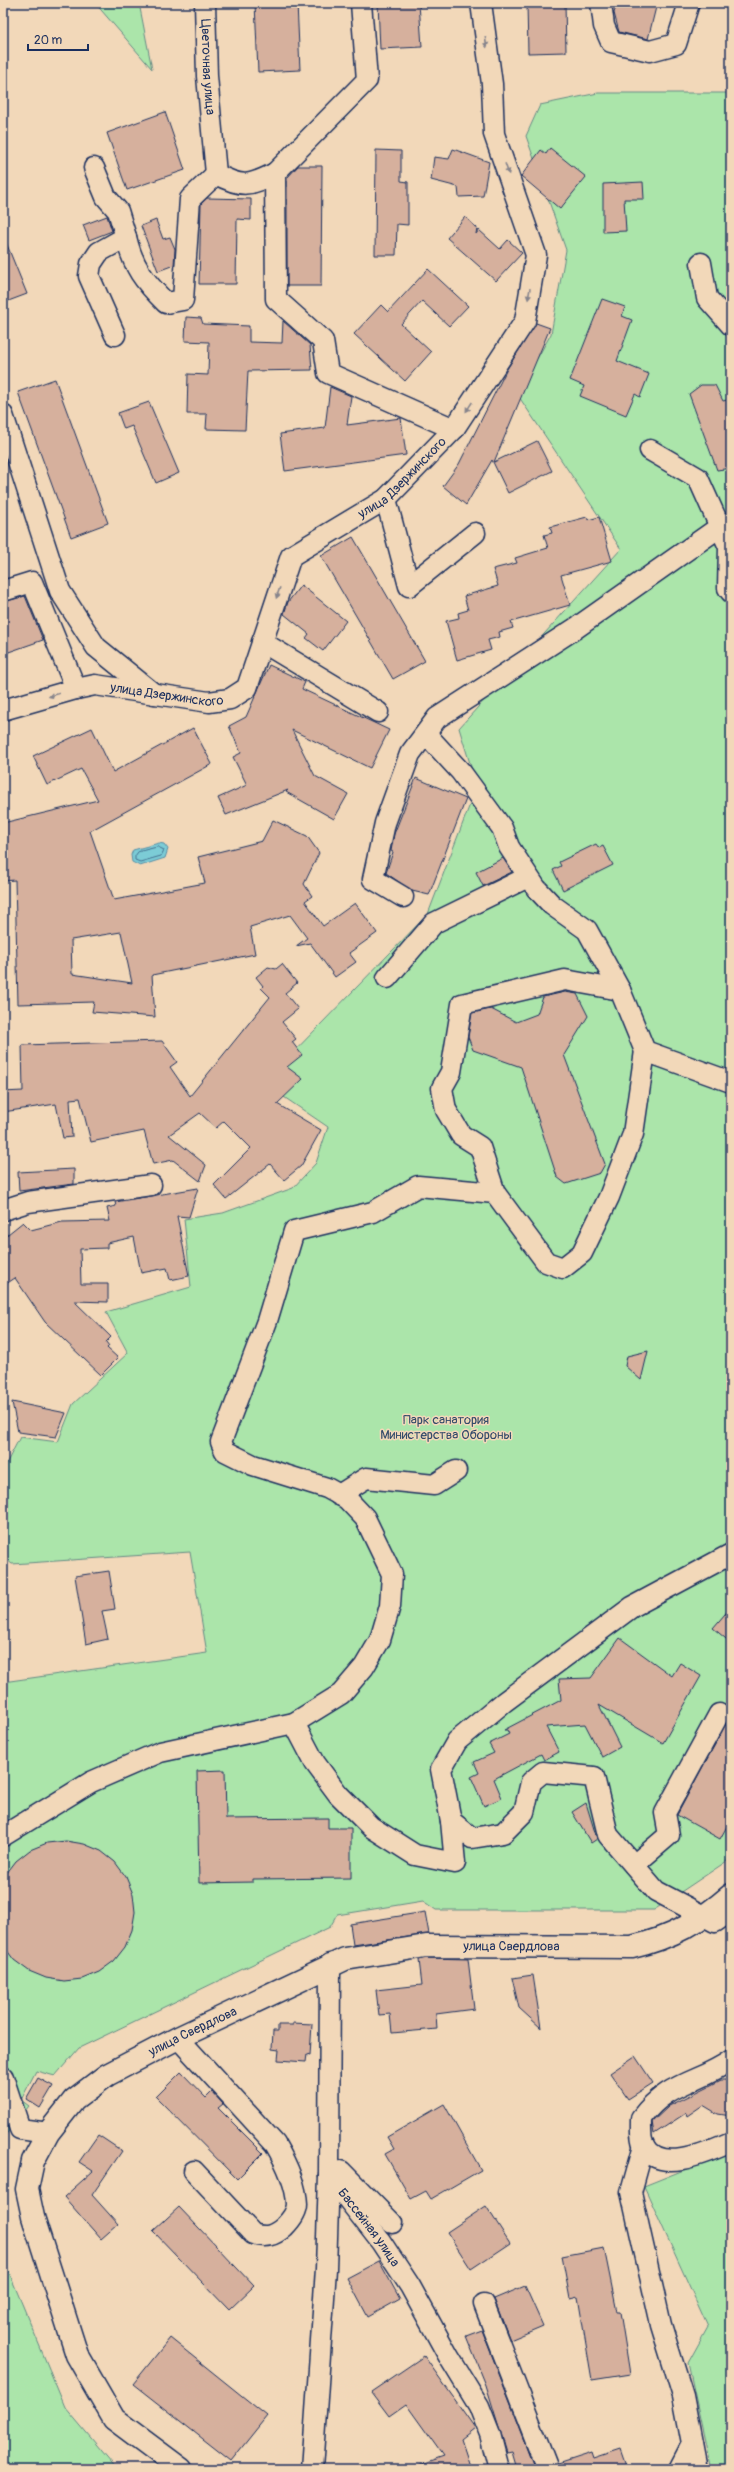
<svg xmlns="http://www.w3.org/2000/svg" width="734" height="2472" viewBox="0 0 734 2472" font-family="Pangolin,sans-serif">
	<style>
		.green { fill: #abe5aa; stroke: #638a84 }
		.water { fill: #7cccd6; stroke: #558da6 }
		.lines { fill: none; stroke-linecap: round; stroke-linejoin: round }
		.shore { stroke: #426e8e; stroke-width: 1 }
		.building { fill: #d6b09d; stroke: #1b2f5e; fill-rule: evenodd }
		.minor-casing { stroke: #1b2f5e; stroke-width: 23 }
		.major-casing { stroke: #1b2f5e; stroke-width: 25 }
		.minor { stroke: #f2d8b9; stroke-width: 20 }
		.major { stroke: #f2d8b9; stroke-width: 22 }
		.oneway { fill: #86848c }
		.labels { text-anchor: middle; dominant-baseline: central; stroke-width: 3; stroke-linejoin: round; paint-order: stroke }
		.street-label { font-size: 13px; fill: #1b2f5e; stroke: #f2d8b9 }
		.park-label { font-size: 13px; fill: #314a69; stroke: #f2d8b9 }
	</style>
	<rect width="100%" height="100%" fill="#f2d8b9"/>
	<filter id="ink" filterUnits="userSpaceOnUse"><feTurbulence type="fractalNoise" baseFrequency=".025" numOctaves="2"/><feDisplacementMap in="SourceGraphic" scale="8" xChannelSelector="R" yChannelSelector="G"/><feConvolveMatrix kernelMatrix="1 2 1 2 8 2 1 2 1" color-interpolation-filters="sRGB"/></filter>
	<g filter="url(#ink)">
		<g class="green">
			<polygon points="95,3 139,3 152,69"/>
			<polygon points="598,93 731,93 731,1853 727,1861 654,1910 436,1910 423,1901 337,1915 330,1927 79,2048 55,2076 36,2071 21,2100 29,2106 3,2138 3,1682 207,1653 190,1552 12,1564 3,1557 3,1470 20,1437 58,1442 73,1404 128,1353 106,1312 191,1287 184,1219 223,1213 293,1188 316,1163 328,1127 278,1093 283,1063 428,914 477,786 459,728 621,549 517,394 551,334 566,250 526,136 540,105"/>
			<polygon points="731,2151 731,2469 711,2469 688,2363 708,2327 644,2186"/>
			<polygon points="3,2258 65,2407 117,2469 3,2469"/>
		</g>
		<polygon class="water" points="159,843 164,844 168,849 165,858 140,866 132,862 131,855 133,850"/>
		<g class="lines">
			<polygon class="shore" points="158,847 164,850 161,856 140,862 135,860 135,856 138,852"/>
		</g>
		<g class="building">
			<polygon points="255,3 297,3 300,70 258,72"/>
			<polygon points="378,3 419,3 422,47 380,49"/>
			<polygon points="527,3 565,3 566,52 528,53"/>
			<polygon points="617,3 657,3 648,39 619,32 614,13"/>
			<polygon points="165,112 185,170 127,190 107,133"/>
			<polygon points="550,148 586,177 560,209 521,176 541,150 546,154"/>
			<polygon points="453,149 489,162 483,196 459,197 458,187 431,180 434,157 449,159"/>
			<polygon points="376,150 401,151 401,181 408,182 408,225 397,224 396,255 375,255"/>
			<polygon points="298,166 322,166 321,286 287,286 287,178"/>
			<polygon points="643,182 644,199 624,199 626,231 603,232 603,184"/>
			<polygon points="207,198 251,199 251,220 237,219 236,284 199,284 201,204"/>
			<polygon points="107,216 112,231 89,240 83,225"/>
			<polygon points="465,217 477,228 476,234 479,230 500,249 508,240 522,253 496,281 447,238"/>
			<polygon points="156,220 163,239 170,237 175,249 174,265 158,271 141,226"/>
			<polygon points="3,235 27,294 3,303"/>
			<polygon points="428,269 468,306 449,326 422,301 401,324 431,352 405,381 354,334 381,305 388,312"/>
			<polygon points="602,299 625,307 622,316 632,320 617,361 649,374 640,397 635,394 626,415 580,396 584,386 570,380"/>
			<polygon points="186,317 201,318 203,324 249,326 249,342 282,343 283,321 310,345 312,370 248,371 245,430 206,429 207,414 187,414 188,374 208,375 209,342 185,341"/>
			<polygon points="536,323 550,328 494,462 537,441 552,471 508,493 492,460 466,505 443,486 459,464 507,369"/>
			<polygon points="55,379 108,523 71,537 18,392"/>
			<polygon points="701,385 715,385 723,401 731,399 731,468 717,470 689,394"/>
			<polygon points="330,387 351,396 347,425 401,418 406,455 285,471 280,434 325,428"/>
			<polygon points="149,402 179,473 156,483 132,426 124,429 118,413"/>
			<polygon points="587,517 588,520 599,517 612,561 561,575 570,605 511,622 513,628 499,632 500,637 488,640 491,650 457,660 446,621 459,618 458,613 468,610 464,596 498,586 493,569 517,563 515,558 548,548 544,535 552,533 550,527"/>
			<polygon points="353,537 425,661 393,679 321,556"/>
			<polygon points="301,585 346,621 323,651 306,638 309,634 284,614 288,602"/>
			<polygon points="25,596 43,640 3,654 3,602"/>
			<polygon points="269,665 305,682 302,689 389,730 370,768 292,730 315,776 348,794 334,819 286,792 288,790 226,815 218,798 247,785 233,757 241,753 229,726 246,717"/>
			<path d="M92 728 113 772 193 728 212 764 90 831 114 900 205 883 198 857 262 841 273 820 307 836 319 853 304 884 312 896 305 901 323 926 355 903 377 933 349 953 356 962 335 977 310 943 296 946 307 938 290 915 250 927 255 954 152 975 155 1017 92 1012 94 1002 18 1004 15 880 3 881V823L98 800 81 769 47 785 33 756ZM121 932 132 983 72 974 71 940Z"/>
			<polygon points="416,778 466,799 429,895 412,891 386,873 393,852 391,851 394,834"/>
			<polygon points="596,844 599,848 603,846 613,865 563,890 553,870 561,866 559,862"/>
			<polygon points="503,858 512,872 483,886 476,872"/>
			<polygon points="282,964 297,983 285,993 298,1009 282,1022 296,1039 292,1042 302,1055 287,1067 303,1079 277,1104 321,1130 301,1166 284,1180 270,1164 226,1199 214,1185 251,1148 224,1121 216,1128 200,1113 169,1135 206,1165 200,1181 173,1160 153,1164 144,1131 91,1142 80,1098 70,1099 72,1137 63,1138 56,1104 3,1112 3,1092 23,1091 22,1045 162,1041 177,1062 170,1067 190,1096 270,997 261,988 263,986 256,977 268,967 276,969"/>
			<polygon points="565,992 577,994 588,1016 564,1055 605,1164 600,1173 566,1184 557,1177 521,1067 473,1050 468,1037 472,1013 491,1009 516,1022 537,1014 543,997"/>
			<polygon points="74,1169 74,1184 19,1191 18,1172"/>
			<polygon points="198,1188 189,1217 177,1216 189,1276 170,1280 167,1268 141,1273 134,1237 107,1243 107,1248 80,1249 81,1284 108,1284 108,1302 74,1301 111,1337 106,1342 109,1346 107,1348 118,1358 101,1375 45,1322 15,1278 3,1286 3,1238 23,1222 31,1230 62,1222 110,1221 107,1208 116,1206 115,1202"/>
			<polygon points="648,1351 641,1380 625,1366 627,1356"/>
			<polygon points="12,1402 66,1413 56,1437 18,1432"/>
			<polygon points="109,1571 115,1609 102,1611 108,1639 86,1644 75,1576"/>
			<polygon points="731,1607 731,1643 713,1628"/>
			<polygon points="620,1638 672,1676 680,1663 701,1676 663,1743 599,1705 620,1747 602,1757 585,1724 546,1727 559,1752 544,1760 541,1754 494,1779 502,1798 484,1806 471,1777 479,1773 474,1762 494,1753 489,1744 509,1734 507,1730 504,1730 561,1700 559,1679 591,1678"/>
			<polygon points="731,1714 731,1819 720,1839 677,1815"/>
			<polygon points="225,1770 226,1819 328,1818 328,1828 351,1828 351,1878 253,1879 253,1882 199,1883 197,1771"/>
			<polygon points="586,1803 597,1839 591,1843 572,1812"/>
			<polygon points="66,1841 84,1844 101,1851 115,1862 126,1877 133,1894 135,1912 132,1930 125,1947 114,1961 99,1972 82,1979 64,1981 46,1978 29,1971 14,1960 3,1945 3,1878 16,1861 30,1850 47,1843"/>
			<polygon points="425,1912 429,1934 353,1945 350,1924"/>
			<polygon points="427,1958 468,1959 474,2009 436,2014 437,2029 392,2033 390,2014 379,2015 376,1990 422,1985 419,1960"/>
			<polygon points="533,1975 541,2028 519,2008 512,1978"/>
			<polygon points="293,2023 312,2024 310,2055 307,2054 306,2062 278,2060 279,2050 272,2049 273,2031 278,2031 278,2025 293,2025"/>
			<polygon points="635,2056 653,2083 628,2099 610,2073"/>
			<polygon points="181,2072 206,2098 212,2092 223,2104 218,2108 263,2153 237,2179 156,2097"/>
			<polygon points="38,2078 53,2086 40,2108 26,2099"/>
			<polygon points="721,2080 731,2080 731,2116 718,2114 703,2105 687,2116 686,2113 654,2134 652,2122 669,2106"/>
			<polygon points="444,2104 481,2170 431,2199 426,2191 411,2199 385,2154 394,2149 387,2137"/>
			<polygon points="98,2135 122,2151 92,2195 118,2224 101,2239 64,2197 93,2171 79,2162"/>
			<polygon points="486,2206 510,2243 471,2269 447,2232"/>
			<polygon points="179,2207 254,2286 229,2310 153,2231"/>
			<polygon points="604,2248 617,2312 620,2312 630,2374 592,2380 578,2297 570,2299 562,2256"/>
			<polygon points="379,2261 400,2299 368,2317 347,2278"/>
			<polygon points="525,2286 543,2326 510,2340 494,2299"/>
			<polygon points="482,2330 534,2464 517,2469 512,2452 507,2453 486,2385 466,2336"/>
			<polygon points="170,2338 267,2416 231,2461 133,2384"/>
			<polygon points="424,2356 475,2428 461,2439 471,2469 418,2469 418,2466 444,2457 406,2404 389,2416 371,2392"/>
			<polygon points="621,2449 628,2469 559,2469 558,2463 592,2452 594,2458"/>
		</g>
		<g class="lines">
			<g class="minor-casing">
				<g id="minor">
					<path id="s1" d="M205 3 207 76 216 174C242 188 250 186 275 173L276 299 323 341 328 373 454 429"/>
					<polyline points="601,3 604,26 611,42 650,51 676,44 689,3"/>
					<polyline points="94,168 106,197 118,211 126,237"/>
					<polyline points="275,173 367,80 361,3"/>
					<polyline points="701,263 707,298 731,325"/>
					<path d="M115 335 89 276 91 264 99 252 126 237C133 267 144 281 166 303L183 300 190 199 216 174"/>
					<polyline points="3,415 60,591 96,647 154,694"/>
					<polyline points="650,450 698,478 729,547 728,588 731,592"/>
					<polyline points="386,499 409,586 475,533"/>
					<polyline points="3,591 32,582 76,689"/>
					<polyline points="262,642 378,712"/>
					<path id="s2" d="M3 710 76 689 95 685 209 702 230 699 247 688 291 556 386 499 454 429 525 321 536 255 494 134 492 84 481 3"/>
					<polyline points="426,734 461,772 502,828 509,847 536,888 552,905 587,930 620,990 645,1051 731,1082"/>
					<polyline points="403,897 373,879 385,823 410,754 437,718 576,628 721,526 731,522"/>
					<polyline points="387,978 434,923 528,877"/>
					<polyline points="620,990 565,980 462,1004 451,1072 442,1088 446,1110 461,1135 480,1147 495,1193 546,1262 563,1268 582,1253 609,1197 633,1134 645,1051"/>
					<polyline points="3,1210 28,1202 151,1185"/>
					<polyline points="339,1495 366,1478 434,1485 456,1471"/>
					<polyline points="731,1554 632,1607 504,1702 457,1741 441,1769 451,1821 472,1838 503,1833 524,1812 531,1782 543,1772 594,1777 608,1835 656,1891 715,1922 731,1911"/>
					<polyline points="294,1723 315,1763 338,1794 371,1827 415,1855 455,1863 451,1821"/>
					<polyline points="3,1836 91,1782 160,1752 294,1723 341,1694 364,1667 380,1640 390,1606 392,1574 365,1518 347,1499 327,1488 253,1465 225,1451 221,1442 267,1321 294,1231 373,1212 418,1186 495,1193"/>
					<polyline points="634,1865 669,1835 665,1813 719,1714"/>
					<path id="s3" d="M330 1964 329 2175 381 2242 410 2286 449 2357 479 2406 490 2434 499 2469"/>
					<path d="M178 2038 275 2144C285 2161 296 2183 297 2204 297 2213 289 2222 284 2227 274 2236 266 2238 253 2234L194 2171"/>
					<path d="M731 2060C699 2083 668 2081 641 2118 641 2126 640 2139 644 2146 660 2175 710 2151 731 2142"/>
					<polyline points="3,2077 20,2129 48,2133"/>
					<polyline points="644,2145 631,2192 661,2325 683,2396 697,2469"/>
					<polyline points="484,2304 548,2469"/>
					<polyline points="312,2469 326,2269 329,2175 341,2171 392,2223"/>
					<polyline points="679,2469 692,2444"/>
				</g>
			</g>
			<g class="major-casing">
				<g id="major">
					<path id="s4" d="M181 2469 114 2419 77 2355 33 2217 27 2189 33 2161 48 2133 74 2100 107 2075 178 2038 345 1959 426 1946 632 1947C671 1938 701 1921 731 1895"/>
				</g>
			</g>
			<use href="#minor" class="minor"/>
			<use href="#major" class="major"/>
		</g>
		<defs><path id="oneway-solid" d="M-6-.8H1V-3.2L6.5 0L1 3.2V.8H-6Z"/></defs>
		<g class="oneway">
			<use href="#oneway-solid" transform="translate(486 42) rotate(82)"/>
			<use href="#oneway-solid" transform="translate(507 169) rotate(71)"/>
			<use href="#oneway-solid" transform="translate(529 294) rotate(100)"/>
			<use href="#oneway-solid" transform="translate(469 407) rotate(123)"/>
			<use href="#oneway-solid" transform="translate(278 593) rotate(109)"/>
			<use href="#oneway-solid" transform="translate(54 695) rotate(163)"/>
		</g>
	</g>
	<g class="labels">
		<g class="street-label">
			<text stroke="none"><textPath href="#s1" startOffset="64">Цветочная улица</textPath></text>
			<text stroke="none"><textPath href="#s2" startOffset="528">улица Дзержинского</textPath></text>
			<text stroke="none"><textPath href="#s2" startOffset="168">улица Дзержинского</textPath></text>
			<text stroke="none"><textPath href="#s4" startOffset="907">улица Свердлова</textPath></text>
			<text stroke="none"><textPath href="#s4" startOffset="571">улица Свердлова</textPath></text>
			<text stroke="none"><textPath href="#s3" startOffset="277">Бассейная улица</textPath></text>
		</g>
		<g class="park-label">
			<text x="446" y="1420">Парк санатория<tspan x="446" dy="15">Министерства Обороны</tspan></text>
		</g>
	</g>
	<rect width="734" height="2472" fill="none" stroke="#f2d8b9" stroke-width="16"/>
	<rect x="8" y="8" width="718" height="2456" fill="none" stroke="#1b2f5e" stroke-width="1.5" filter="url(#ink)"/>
	<path d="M28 44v6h60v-6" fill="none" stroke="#1b2f5e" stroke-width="2"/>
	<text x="34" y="44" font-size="12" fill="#1b2f5e" stroke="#f2d8b9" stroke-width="3" paint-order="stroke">20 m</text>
</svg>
